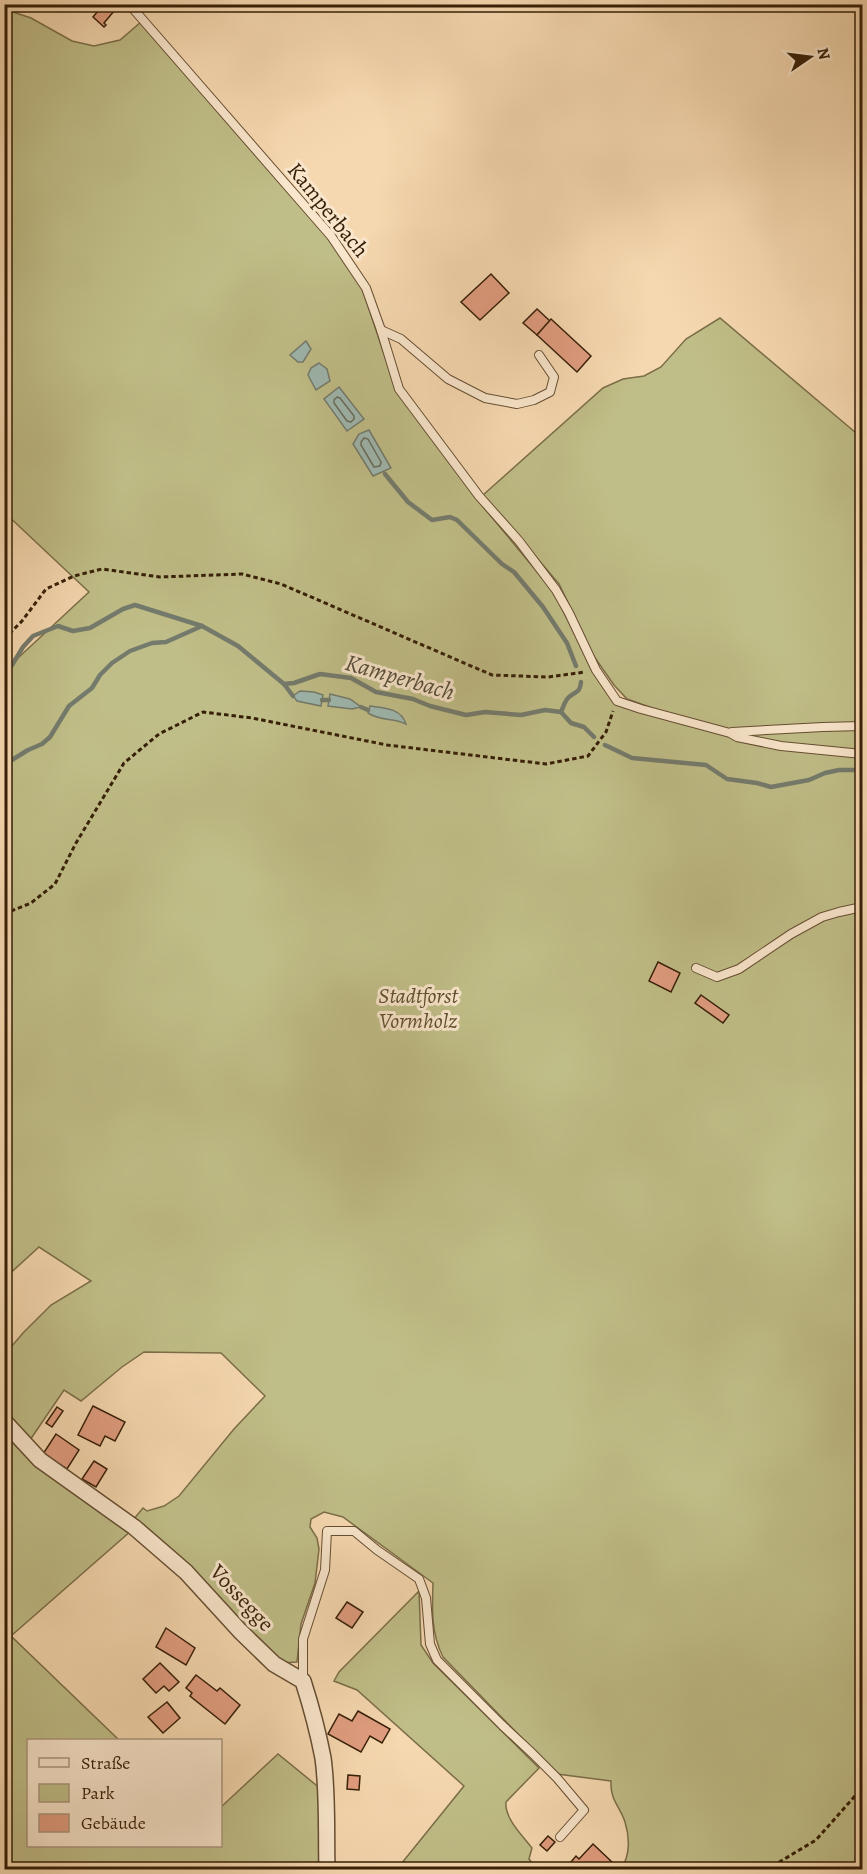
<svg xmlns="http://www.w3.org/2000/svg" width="867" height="1874" viewBox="0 0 867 1874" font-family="Alegreya,serif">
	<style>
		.green { fill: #c0be88; stroke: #7b6e48; stroke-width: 1.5 }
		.water { fill: #9eb9b1; stroke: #747b6d; stroke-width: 1.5 }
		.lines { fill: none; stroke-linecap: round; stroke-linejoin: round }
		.shore { stroke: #6a6c5c; stroke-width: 1.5 }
		.stream { stroke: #747b6d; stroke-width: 4.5 }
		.building { fill: #e19d80; stroke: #361f07; stroke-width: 1.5 }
		.lane-casing { stroke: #664d31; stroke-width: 10 }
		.street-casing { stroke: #664d31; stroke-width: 18 }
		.path { stroke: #361f07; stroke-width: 3; stroke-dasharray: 4.5 3; stroke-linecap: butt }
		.lane { stroke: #f9e6cc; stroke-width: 8 }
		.street { stroke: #f9e6cc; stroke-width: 15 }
		.labels { text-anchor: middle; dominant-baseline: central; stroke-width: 6; stroke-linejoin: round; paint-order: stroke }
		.street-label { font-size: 22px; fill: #361f07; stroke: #f9e6cc }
		.park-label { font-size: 22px; font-style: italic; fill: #5f4f2e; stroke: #f9e6cc }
		.water-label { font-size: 24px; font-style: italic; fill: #554d3a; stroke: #f9e6cc }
	</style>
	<rect width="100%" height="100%" fill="#f6d8b0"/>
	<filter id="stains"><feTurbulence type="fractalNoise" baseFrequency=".00333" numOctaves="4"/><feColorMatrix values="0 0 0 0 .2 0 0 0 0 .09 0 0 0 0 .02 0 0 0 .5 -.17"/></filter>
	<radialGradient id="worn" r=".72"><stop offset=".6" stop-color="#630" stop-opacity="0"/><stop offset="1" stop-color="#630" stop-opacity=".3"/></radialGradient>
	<g class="green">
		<path d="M4 9 31 18 72 41 94 46 120 40 141 22 321 228 361 285 396 390 475 497 553 591 595 674 617 704 655 709 627 699 614 685 593 655 559 584 483 495 603 388 623 379 644 376 661 367 686 339 720 318 862 438V1869H621C630 1856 630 1838 625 1822 620 1806 610 1801 611 1781L557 1774 443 1657C431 1633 432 1609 433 1583L343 1517 324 1512 311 1519 310 1527 317 1538 319 1549 315 1583 301 1624 297 1662 281 1663 133 1520 143 1508 147 1511 164 1506 179 1496 234 1429 265 1396 221 1353 144 1352 122 1367 81 1401 64 1390 30 1440 5 1415V1354L23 1333 51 1305 91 1281 39 1247 5 1278V670L89 592 5 513Z"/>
		<polygon points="4,1428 132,1530 11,1636 119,1740 28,1740 28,1846 220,1846 221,1807 278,1754 321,1789 323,1869 5,1869"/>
		<path d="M419 1591 421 1645 433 1663 539 1768 506 1802C504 1818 523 1836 532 1848L529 1859 537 1869H397L464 1786 357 1690 334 1681 339 1672Z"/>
	</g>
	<g class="water">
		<polygon points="306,341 311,349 303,362 298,362 290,355"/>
		<polygon points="319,363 327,369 330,381 316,390 308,375 311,368"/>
		<polygon points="339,387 364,419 347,431 324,399"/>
		<polygon points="369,430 391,468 373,476 353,444 359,434"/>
		<polygon points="300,691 314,692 323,695 321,706 297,701 293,696"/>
		<polygon points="330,694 350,699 361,707 352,709 328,706"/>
		<path d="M370 706C384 708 401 708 406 724 392 717 382 722 368 713Z"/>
	</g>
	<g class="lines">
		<g class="shore">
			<polygon points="337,397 340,398 354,416 354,419 351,422 347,421 334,403 334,400"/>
			<polygon points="364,438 368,439 381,462 380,466 374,467 361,445 361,442"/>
		</g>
		<g class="stream">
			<polyline points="385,474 408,502 432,520 450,517 457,520 502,564 514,572 543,607 567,643 576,666"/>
			<polyline points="4,678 23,647 33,636 58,626 73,631 90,628 123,609 135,605 202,626"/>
			<polyline points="284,684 293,696"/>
			<polyline points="322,700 329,700"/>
			<polyline points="361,707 368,710"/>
			<path d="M561 712C563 708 565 700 569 697 576 691 580 693 581 682"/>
			<polyline points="605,745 632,758 706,765 727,779 757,783 771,787 809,780 825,773 839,770 862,770"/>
			<polyline points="4,765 28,750 42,744 50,737 69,706 92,688 100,675 112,663 130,651 152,643 166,642 202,626 238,646 284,684 294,683 320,674 351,678 376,692 413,699 430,706 466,715 485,712 521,715 545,710 561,712 571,723 584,727 594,737"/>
		</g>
	</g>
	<g class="building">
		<polygon points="93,4 120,4 104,23 106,25 104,27 93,17 98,11 92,6"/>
		<polygon points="491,274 509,293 480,320 461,302"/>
		<polygon points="537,309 550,321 537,335 523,323"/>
		<polygon points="551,319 591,356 577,372 537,335"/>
		<polygon points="658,962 680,973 671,992 649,981"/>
		<polygon points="701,995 729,1015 723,1023 695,1003"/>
		<polygon points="93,1406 125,1422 115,1441 105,1436 100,1446 78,1435"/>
		<polygon points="57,1407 63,1411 52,1427 46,1423"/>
		<polygon points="56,1434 79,1450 67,1469 43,1454"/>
		<polygon points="94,1461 107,1469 96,1487 82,1479"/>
		<polygon points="347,1602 363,1612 352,1628 336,1618"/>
		<polygon points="166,1628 195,1648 186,1665 156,1647"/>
		<polygon points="160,1663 179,1682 169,1691 164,1686 156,1693 143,1679"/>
		<polygon points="196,1675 217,1691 220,1688 240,1705 225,1724 190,1696 192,1693 186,1688"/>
		<polygon points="167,1702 180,1718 163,1733 148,1717"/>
		<polygon points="358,1711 390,1729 382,1743 370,1736 361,1752 328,1734 339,1714 352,1721"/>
		<polygon points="348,1775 360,1776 359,1790 347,1789"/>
		<polygon points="548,1836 555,1842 547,1851 540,1845"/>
		<polygon points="593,1844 612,1862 605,1870 564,1870 576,1856 579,1859"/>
	</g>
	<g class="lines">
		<g class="lane-casing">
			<g id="lane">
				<polyline points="129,4 331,236 366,288 381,330 399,389 479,496 519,541 556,590 569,613 596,670 617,701 641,709 730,733 737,737 781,746 862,754"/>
				<polyline points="381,330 401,339 448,379 485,398 517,404 534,400 550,392 554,377 539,355"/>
				<polyline points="732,732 823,727 862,726"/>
				<polyline points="696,968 717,977 739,969 791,934 822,917 839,912 862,907"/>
				<polyline points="303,1681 303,1639 325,1570 327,1531 354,1531 377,1550 419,1579 426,1598 430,1644 437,1660 502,1725 532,1753 557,1778 584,1810 560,1837"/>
			</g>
		</g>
		<g class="street-casing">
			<path id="street" d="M4 1421 40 1460 134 1527 186 1572 240 1631 274 1664 303 1681C311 1706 318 1732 323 1758 328 1794 326 1833 327 1870"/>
		</g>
		<g class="path">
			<polyline points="4,639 22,621 46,589 74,576 102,569 160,577 242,574 281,584 492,675 548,677 585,672"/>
			<polyline points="4,914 31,903 55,884 76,843 124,763 159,734 203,712 252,718 387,745 546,764 588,756 606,732 613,711"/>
			<polyline points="766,1870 816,1840 862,1788"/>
		</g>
		<use href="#lane" class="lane"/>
		<use href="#street" class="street"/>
	</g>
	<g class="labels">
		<g class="street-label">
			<text transform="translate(328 210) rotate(51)">Kamperbach</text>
			<text transform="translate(242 1598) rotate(47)">Vossegge</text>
		</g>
		<g class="park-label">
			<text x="418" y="996">Stadtforst<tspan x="418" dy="25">Vormholz</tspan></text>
		</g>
		<g class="water-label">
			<text transform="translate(400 677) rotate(16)">Kamperbach</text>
		</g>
	</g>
	<rect width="867" height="1874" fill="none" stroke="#f6d8b0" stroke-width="24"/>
	<rect x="6" y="6" width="855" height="1862" fill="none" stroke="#361f07" stroke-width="3"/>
	<rect x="12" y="12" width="843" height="1850" fill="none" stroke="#361f07" stroke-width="1.5"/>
	<rect x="27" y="1739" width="195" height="108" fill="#f9e6cc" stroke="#ab967d" stroke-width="1.5"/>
	<rect x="39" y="1758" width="30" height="9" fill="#f9e6cc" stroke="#ab967d" stroke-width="1.5"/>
	<text x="81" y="1769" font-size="18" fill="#361f07">Straße</text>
	<rect x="39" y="1784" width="30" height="18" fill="#c0be88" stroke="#ab967d" stroke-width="1.5"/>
	<text x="81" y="1799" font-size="18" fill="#361f07">Park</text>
	<rect x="39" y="1814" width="30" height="18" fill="#e19d80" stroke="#ab967d" stroke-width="1.5"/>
	<text x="81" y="1829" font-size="18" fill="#361f07">Gebäude</text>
	<g transform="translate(810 57) rotate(76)" stroke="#f9e6cc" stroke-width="4.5" paint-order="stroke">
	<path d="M0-4.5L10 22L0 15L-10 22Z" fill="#361f07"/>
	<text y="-9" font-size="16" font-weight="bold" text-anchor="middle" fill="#361f07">N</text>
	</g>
	<rect width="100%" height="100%" filter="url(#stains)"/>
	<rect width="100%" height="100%" fill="url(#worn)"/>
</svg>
